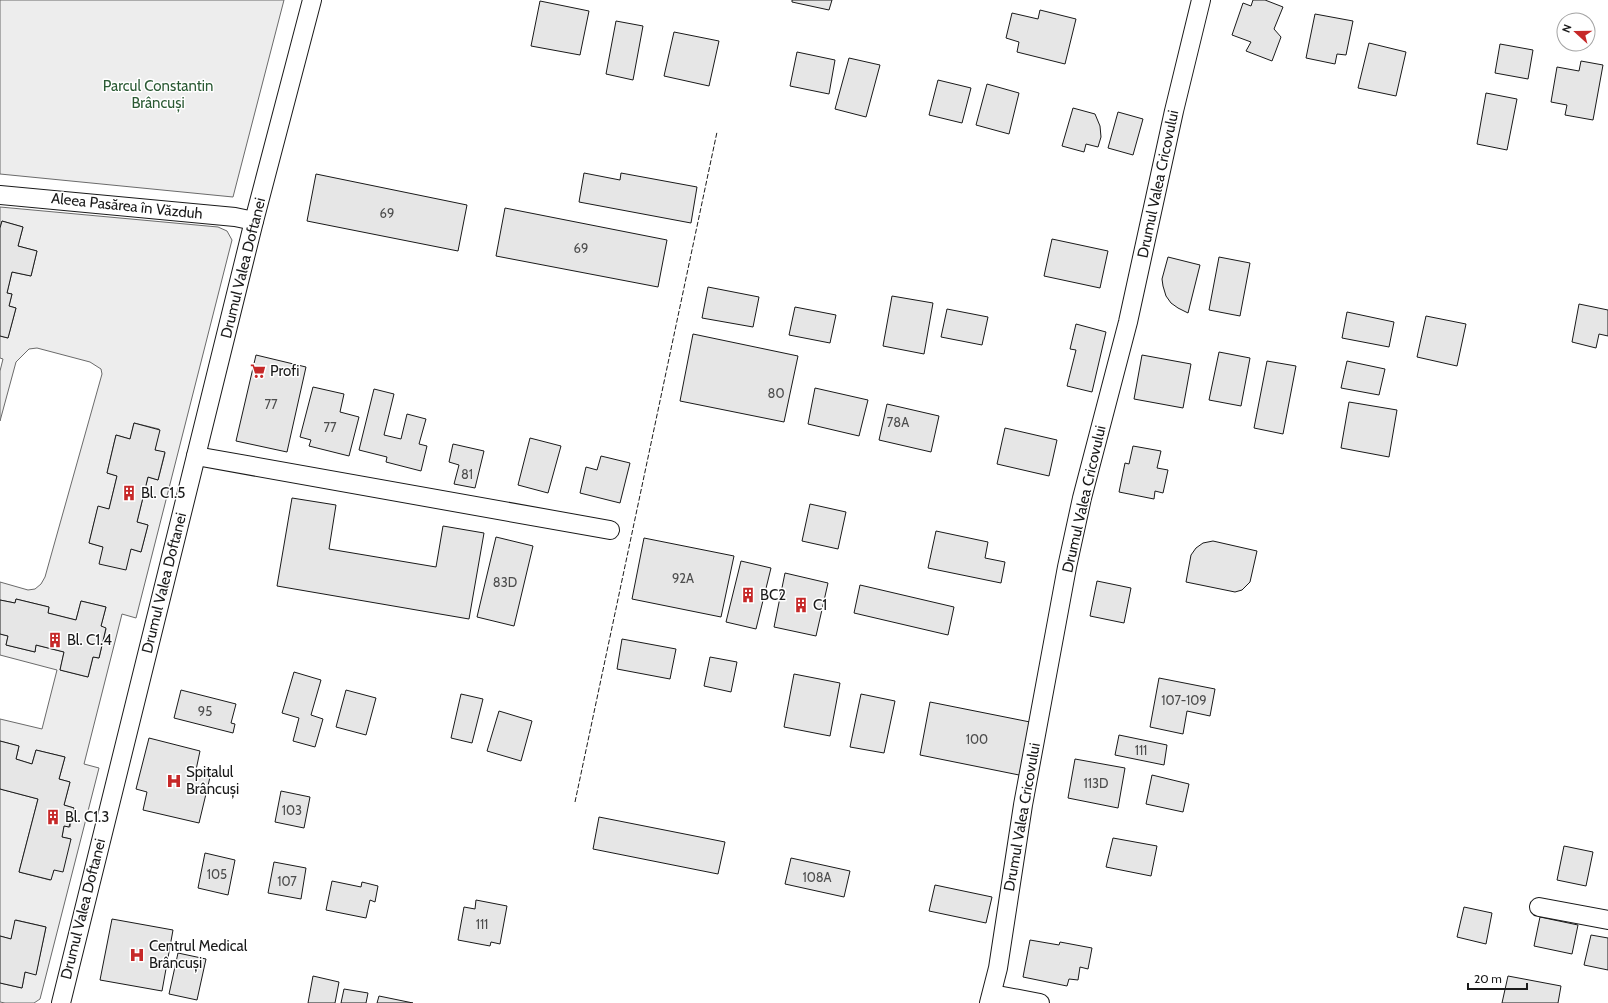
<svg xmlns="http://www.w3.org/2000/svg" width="1608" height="1003" viewBox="0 0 1608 1003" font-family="Cabin,sans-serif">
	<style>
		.built { fill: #ededed; stroke: #6a6a6a; fill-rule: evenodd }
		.building { fill: #e6e6e6; stroke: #1a1a1a }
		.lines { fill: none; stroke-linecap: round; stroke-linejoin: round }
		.minor-casing { stroke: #1a1a1a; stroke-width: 20 }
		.minor { stroke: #fff; stroke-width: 18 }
		.fence { stroke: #1a1a1a; stroke-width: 1; stroke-dasharray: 5 2; stroke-linecap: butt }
		.labels { text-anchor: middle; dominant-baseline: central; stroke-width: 3; stroke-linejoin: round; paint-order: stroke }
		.number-label { font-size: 13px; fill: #4d4d4d }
		.park-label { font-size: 15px; fill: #2b5a34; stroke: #fff }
		.street-label { font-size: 15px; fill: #1a1a1a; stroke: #fff }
		.poi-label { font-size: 15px; fill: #1a1a1a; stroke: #fff; text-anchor: start }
	</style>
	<rect width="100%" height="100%" fill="#fff"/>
	<g class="built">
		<polygon points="0,0 284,0 233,197 0,174"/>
		<path d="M0 207 218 227 227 231 232 240 136 618 122 614 84 764 99 768 40 999 34 1003H5L0 1002V983L22 988 25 972 36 974 46 927 16 920 11 939 0 936V789L38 799 19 872 50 880 54 870 71 839 62 837 64 826 70 827 74 808 64 805 70 782 59 779 65 757 36 750 32 764 16 759 19 746 0 741V719L42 729 57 670 0 655V634L8 636 6 645 35 652 36 645 64 652 60 670 88 677 93 657 99 658 106 629 101 626 106 607 81 601 76 620 48 613 49 607 16 599 15 603 0 600V582L28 590 35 589 41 584 45 577 102 374 101 369 90 362 37 348 29 349 16 362 0 421V371L3 359 0 358V336L8 338 16 308 9 306 12 294 7 293 12 272 31 276 37 251 18 246 23 227 2 221 0 228ZM134 423 159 429 155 450 165 453 158 480 148 477 137 522 148 525 141 552 131 549 103 547 89 543 98 507 109 509 117 476 107 473 116 435 130 439Z"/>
	</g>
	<g class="building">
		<polygon points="792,0 832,0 829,10 792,2"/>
		<polygon points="1253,0 1265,0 1283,7 1274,29 1281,37 1272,61 1246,51 1251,42 1232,35 1243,3 1251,6"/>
		<polygon points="540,1 589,11 580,55 531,46"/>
		<polygon points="1040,10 1076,19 1065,64 1017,52 1019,42 1006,38 1012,13 1038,19"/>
		<polygon points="1315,14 1353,21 1346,55 1337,54 1335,64 1306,58"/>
		<polygon points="616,21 643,26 633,80 606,74"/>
		<polygon points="674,32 719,41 709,86 664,76"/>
		<polygon points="1369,43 1406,52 1396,96 1358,88"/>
		<polygon points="1500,44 1533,50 1528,79 1495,73"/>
		<polygon points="797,52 835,60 829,94 790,86"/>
		<polygon points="849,58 880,65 866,117 835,109"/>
		<polygon points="1581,61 1603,65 1593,120 1565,115 1567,105 1551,102 1557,67 1579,71"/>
		<polygon points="938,80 971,88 962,123 929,115"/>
		<polygon points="987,84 1019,93 1009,134 976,125"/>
		<polygon points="1486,93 1517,99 1507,150 1477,144"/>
		<polygon points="1073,108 1095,114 1100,126 1101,137 1098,147 1086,144 1084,152 1062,146"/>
		<polygon points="1118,112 1143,119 1133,155 1108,148"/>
		<polygon points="584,173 620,180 621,173 697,187 691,223 579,202"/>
		<polygon points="316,174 467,205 458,251 307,221"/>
		<polygon points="505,208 667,240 658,287 496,256"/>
		<polygon points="2,221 23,227 18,246 37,251 31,276 12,272 7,293 12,294 9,306 16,308 8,338 0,336 0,228"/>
		<polygon points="1052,239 1108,251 1100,288 1044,276"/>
		<polygon points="1168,257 1200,265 1188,313 1178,308 1171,303 1166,296 1163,286 1162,279"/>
		<polygon points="1219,257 1250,263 1240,316 1209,310"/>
		<polygon points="708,287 759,297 753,327 702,318"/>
		<polygon points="892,296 933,303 924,354 883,346"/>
		<polygon points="1579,304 1608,310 1608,336 1599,334 1596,348 1572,342"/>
		<polygon points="795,307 836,315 830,343 789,335"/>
		<polygon points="947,309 988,317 982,345 941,337"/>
		<polygon points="1347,312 1394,322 1389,347 1342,338"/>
		<polygon points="1426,316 1466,324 1457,366 1417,357"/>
		<polygon points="1076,324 1106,332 1092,392 1067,386 1076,350 1070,349"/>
		<polygon points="693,334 798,356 784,422 680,401"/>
		<polygon points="1219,352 1250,358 1241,406 1209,400"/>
		<polygon points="256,355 306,367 287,452 236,441"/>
		<polygon points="1142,355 1191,364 1183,408 1134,399"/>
		<polygon points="1267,361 1296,366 1283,434 1254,428"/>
		<polygon points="1347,361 1385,369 1379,395 1341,388"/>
		<polygon points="313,387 344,394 340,412 359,417 349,456 309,446 311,440 300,437"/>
		<polygon points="815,388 868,400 859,436 808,424"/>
		<polygon points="374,389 394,394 384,435 401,439 407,414 426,419 419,444 427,446 421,471 386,462 387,457 359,450"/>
		<polygon points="1349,402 1397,410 1389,457 1341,448"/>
		<polygon points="887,404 939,416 931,452 879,440"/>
		<polygon points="134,423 160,430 155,450 165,452 158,480 148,477 137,522 148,525 141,552 131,549 126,570 99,564 103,547 89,543 98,506 109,509 117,476 107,473 116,435 130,439"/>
		<polygon points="1005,428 1057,440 1049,476 997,464"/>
		<polygon points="530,438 561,446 548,493 518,485"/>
		<polygon points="453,444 484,451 475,488 454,484 459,465 449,462"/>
		<polygon points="1133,446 1161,451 1157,468 1168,470 1163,493 1155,491 1154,499 1119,492 1125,463 1129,464"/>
		<polygon points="601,456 630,463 620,503 580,493 586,467 597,470"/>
		<polygon points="292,498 336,505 329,549 436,567 443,526 484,533 469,619 277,586"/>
		<polygon points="810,504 846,512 838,549 802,541"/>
		<polygon points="936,531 988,542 985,558 1005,562 1001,583 928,568"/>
		<polygon points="496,537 533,546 514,626 477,617"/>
		<polygon points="644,538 734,556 721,617 632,599"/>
		<polygon points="1213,541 1257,551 1250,582 1242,590 1235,592 1186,582 1191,555 1196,548 1203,543"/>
		<polygon points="741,561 771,568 756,629 726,622"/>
		<polygon points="785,573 828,583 816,636 774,627"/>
		<polygon points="1097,581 1131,588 1124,623 1090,616"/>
		<polygon points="860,585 954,607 948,635 854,613"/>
		<polygon points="16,599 49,607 48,613 76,620 81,601 106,607 101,626 106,628 99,658 93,657 88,677 60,670 64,652 36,645 35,652 6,645 8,636 0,634 0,600 15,603"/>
		<polygon points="622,639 676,649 670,679 617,669"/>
		<polygon points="710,657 737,662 731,692 704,686"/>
		<polygon points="294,672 321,680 311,715 323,719 315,747 293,741 299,718 282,713"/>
		<polygon points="794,674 840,683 830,736 784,727"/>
		<polygon points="1159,678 1215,689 1210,716 1187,711 1183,734 1150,727"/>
		<polygon points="181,690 236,704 231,723 235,724 233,733 174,718"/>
		<polygon points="346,690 376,698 366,735 336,727"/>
		<polygon points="461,694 483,699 472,743 451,738"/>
		<polygon points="861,694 895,701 884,753 850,747"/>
		<polygon points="930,702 1035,723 1024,776 920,755"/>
		<polygon points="499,711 532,721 521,761 487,751"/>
		<polygon points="1119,735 1167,745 1164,765 1115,755"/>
		<polygon points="149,738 200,751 196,770 211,773 199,823 143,810 147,792 136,789"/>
		<polygon points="0,741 19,746 16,759 32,764 36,750 65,757 59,779 70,782 64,805 74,808 69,827 64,826 62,837 71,839 63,872 54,870 51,880 19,872 38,799 0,789"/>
		<polygon points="1075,759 1125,768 1118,808 1068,798"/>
		<polygon points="1152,775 1189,784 1183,812 1146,804"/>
		<polygon points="281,791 310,797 304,828 275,822"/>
		<polygon points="599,817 725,842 718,874 593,849"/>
		<polygon points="1113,838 1157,846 1151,876 1106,867"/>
		<polygon points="1564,846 1593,852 1586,886 1557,880"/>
		<polygon points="205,853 235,860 228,895 198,888"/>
		<polygon points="791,858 850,871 844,897 785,884"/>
		<polygon points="274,862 306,868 301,899 268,893"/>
		<polygon points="332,881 361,887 362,882 378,886 375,902 370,900 366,918 326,910"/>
		<polygon points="935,885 992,897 986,923 929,911"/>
		<polygon points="476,900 507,906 500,944 491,942 490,946 458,940 464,907 475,909"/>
		<polygon points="1464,907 1492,913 1486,944 1457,937"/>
		<polygon points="1540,917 1578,925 1572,954 1534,946"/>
		<polygon points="112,919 173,930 162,991 100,980"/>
		<polygon points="15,920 46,927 36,975 25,972 22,988 0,983 0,936 11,939"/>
		<polygon points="1591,935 1608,938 1608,970 1584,965"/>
		<polygon points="1030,940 1059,945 1060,942 1092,948 1088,969 1080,967 1078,980 1069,979 1067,986 1023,977"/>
		<polygon points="178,953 206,959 197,1000 169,994"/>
		<polygon points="313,976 339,982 335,1003 308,1003"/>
		<polygon points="1508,976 1561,986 1558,1003 1502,1003"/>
		<polygon points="344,989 368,993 366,1003 341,1003"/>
		<polygon points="379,996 413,1003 377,1003"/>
	</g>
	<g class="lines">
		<g class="minor-casing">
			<g id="minor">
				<polyline points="0,195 235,217 254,221"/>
				<polyline points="196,456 610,530"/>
				<polyline points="1539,907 1608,920"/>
				<polyline points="992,994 1040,1003"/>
				<polyline points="61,1003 254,221 312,0"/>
				<polyline points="989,1003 998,968 1023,805 1067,567 1082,498 1128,322 1174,111 1201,0"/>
			</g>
		</g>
		<use href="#minor" class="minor"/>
		<polyline class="fence" points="575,802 717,132"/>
	</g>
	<defs>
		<g id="supermarket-bare" transform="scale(1.2)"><path d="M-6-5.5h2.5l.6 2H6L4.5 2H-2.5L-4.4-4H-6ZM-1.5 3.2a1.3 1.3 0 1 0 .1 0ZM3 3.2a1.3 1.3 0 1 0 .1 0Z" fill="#c62828" stroke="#fff" stroke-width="2.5" paint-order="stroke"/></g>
		<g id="building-bare" transform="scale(1.2)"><path d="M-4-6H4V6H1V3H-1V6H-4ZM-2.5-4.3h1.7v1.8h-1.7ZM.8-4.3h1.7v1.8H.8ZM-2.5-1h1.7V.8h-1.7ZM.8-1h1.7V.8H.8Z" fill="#c62828" stroke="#fff" stroke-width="2.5" paint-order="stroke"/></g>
		<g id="hospital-bare" transform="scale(1.2)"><path d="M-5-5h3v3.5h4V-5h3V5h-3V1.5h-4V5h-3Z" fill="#c62828" stroke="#fff" stroke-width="2.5" paint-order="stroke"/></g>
	</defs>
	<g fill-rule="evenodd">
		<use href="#supermarket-bare" x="258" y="371"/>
		<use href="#building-bare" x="129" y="493"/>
		<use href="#building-bare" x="748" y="595"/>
		<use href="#building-bare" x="801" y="605"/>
		<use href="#building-bare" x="55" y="640"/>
		<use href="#hospital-bare" x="174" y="781"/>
		<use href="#building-bare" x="53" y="817"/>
		<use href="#hospital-bare" x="137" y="955"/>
	</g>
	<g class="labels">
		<g class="number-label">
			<text x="387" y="213">69</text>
			<text x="581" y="248">69</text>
			<text x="776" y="393">80</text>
			<text x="271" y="404">77</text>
			<text x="898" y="422">78A</text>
			<text x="330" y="427">77</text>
			<text x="467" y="474">81</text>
			<text x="683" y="578">92A</text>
			<text x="505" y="582">83D</text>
			<text x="1184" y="700">107-109</text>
			<text x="205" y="711">95</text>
			<text x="977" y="739">100</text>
			<text x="1141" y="750">111</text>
			<text x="1096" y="783">113D</text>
			<text x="292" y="810">103</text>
			<text x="217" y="874">105</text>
			<text x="817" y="877">108A</text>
			<text x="287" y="881">107</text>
			<text x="482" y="924">111</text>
		</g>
		<g class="park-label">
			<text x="158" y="86">Parcul Constantin<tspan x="158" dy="17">Brâncuși</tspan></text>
		</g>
		<g class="street-label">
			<text transform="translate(1158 184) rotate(-78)">Drumul Valea Cricovului</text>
			<text transform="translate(127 206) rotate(6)">Aleea Pasărea în Văzduh</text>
			<text transform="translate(243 268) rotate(-76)">Drumul Valea Doftanei</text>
			<text transform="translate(1084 499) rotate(-77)">Drumul Valea Cricovului</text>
			<text transform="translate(164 583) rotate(-76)">Drumul Valea Doftanei</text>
			<text transform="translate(1022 817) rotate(-80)">Drumul Valea Cricovului</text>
			<text transform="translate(83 909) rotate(-76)">Drumul Valea Doftanei</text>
		</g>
		<g class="poi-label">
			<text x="270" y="371">Profi</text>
			<text x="141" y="493">Bl. C1.5</text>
			<text x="760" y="595">BC2</text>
			<text x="813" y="605">C1</text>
			<text x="67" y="640">Bl. C1.4</text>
			<text x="186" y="772">Spitalul<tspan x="186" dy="17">Brâncuși</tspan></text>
			<text x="65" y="817">Bl. C1.3</text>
			<text x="149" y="946">Centrul Medical<tspan x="149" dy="17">Brâncuși</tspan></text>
		</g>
	</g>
	<g transform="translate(1576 32) rotate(291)"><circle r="19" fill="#ffffff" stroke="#a3a3a3"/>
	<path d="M0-3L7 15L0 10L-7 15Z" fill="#c62828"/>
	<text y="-6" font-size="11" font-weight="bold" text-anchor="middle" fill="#1a1a1a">N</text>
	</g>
	<path d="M1468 983v6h59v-6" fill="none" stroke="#1a1a1a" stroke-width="2"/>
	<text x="1474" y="983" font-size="12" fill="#1a1a1a" stroke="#ffffff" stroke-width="3" paint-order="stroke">20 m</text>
</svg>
